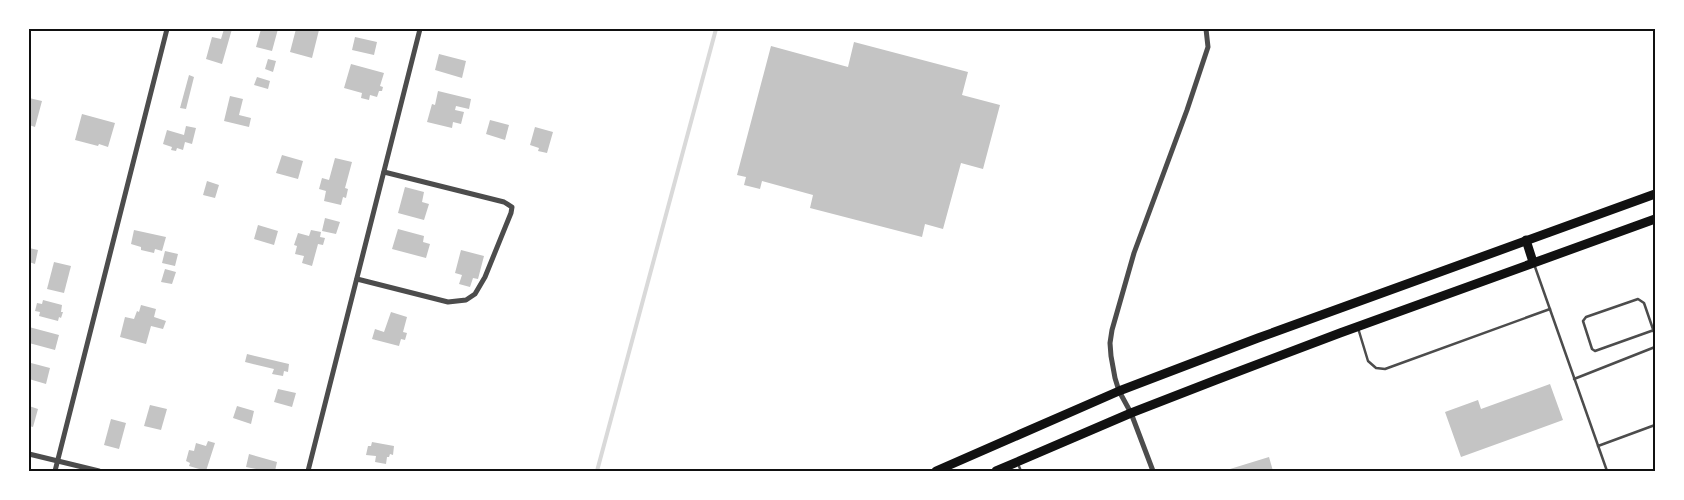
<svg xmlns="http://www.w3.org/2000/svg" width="1684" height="500" viewBox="0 0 1684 500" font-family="Cabin,sans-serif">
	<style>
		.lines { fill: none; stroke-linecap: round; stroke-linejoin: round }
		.stream { stroke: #d9d9d9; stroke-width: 4 }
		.building { fill: #c4c4c4 }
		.service { stroke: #4c4c4c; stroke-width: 2.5 }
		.minor { stroke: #4c4c4c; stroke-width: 5 }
		.trunk { stroke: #111; stroke-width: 9 }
		.neatline { fill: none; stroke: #111; stroke-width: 2 }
	</style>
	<rect width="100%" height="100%" fill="#fff"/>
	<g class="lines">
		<polyline class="stream" points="597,471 716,29"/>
	</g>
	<g class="building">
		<polygon points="224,29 232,29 222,64 206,59 212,37 221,39"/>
		<polygon points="261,29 278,29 272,51 256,47"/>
		<polygon points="296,29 319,30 312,58 290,52"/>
		<polygon points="355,37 377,42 374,55 352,50"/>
		<polygon points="854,42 968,72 962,95 1000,105 983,169 961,163 943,229 925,224 922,237 810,208 813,195 762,181 760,189 744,185 746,177 737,175 771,46 848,67"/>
		<polygon points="439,54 466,61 462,78 435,70"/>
		<polygon points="268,59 276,61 273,72 265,69"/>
		<polygon points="351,64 384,73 380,86 383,87 382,91 379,91 377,97 370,95 369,100 361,98 362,93 344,88"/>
		<polygon points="189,75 194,77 186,109 180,108"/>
		<polygon points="257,77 270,81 268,89 254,85"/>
		<polygon points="438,91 471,99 469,109 456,106 455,110 464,112 461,124 453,122 452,128 427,122 432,104 435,105"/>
		<polygon points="230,96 243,99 239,115 251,118 249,127 224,121"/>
		<polygon points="29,98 42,101 35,127 29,125"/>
		<polygon points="82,114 115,123 108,147 99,144 98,146 75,140"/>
		<polygon points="490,120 509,125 505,140 486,134"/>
		<polygon points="186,126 196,128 192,144 185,142 183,150 177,148 176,151 171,150 172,147 163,144 167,130 184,135"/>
		<polygon points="535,127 553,132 547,153 538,151 539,148 530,145"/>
		<polygon points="282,155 303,161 298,179 276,173"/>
		<polygon points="335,158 352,162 345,188 348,189 346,198 343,197 341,205 324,201 326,191 319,189 322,178 329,180"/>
		<polygon points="207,181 219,185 215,198 203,195"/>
		<polygon points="405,187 424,192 422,202 429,204 424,220 398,213"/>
		<polygon points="325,218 340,222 336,234 322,231"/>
		<polygon points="258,225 278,231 274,245 254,239"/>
		<polygon points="398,229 424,236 423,242 430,244 426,258 392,249"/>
		<polygon points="134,230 166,237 162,251 155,249 154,253 141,250 141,247 131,244"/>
		<polygon points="311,230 321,232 320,237 325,238 323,245 318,244 312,266 302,263 304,256 295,254 297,246 294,245 298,233 309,236"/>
		<polygon points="29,248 38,250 35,264 29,262"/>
		<polygon points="461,250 484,256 478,279 473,278 470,287 459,284 462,275 455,273"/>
		<polygon points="165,251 178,254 175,266 162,263"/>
		<polygon points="54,262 71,266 64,293 47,289"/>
		<polygon points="165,269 176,272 172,284 161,282"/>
		<polygon points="43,300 62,305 61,312 63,312 61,318 59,317 58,321 39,316 40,312 35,311 37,303 42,304"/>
		<polygon points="141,305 156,309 154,317 166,321 163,329 151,326 146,344 120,337 125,317 134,319 137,311 139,312"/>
		<polygon points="391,312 407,317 403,332 407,333 405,340 401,339 399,346 372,339 375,329 384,332"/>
		<polygon points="29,327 59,335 55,350 29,343"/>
		<polygon points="247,354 289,364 288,372 284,371 283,376 272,374 274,369 245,362"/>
		<polygon points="31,363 50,368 46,384 29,379"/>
		<polygon points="1550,384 1563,420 1461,457 1445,412 1478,400 1481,409"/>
		<polygon points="278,389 296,393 292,407 274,402"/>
		<polygon points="150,405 167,409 161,430 144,426"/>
		<polygon points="29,406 38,409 33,427 29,426"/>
		<polygon points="237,406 254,411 251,424 233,418"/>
		<polygon points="111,419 126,423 119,449 104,445"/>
		<polygon points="208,441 215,443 206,471 189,466 190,463 186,461 189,450 194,451 196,443 206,446"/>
		<polygon points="372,442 394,446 393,455 390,454 389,457 387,457 386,464 375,462 376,456 366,455 368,446 371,446"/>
		<polygon points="249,454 277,462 275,471 256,471 256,469 246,467"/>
		<polygon points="1269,457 1273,471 1230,471 1230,469"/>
	</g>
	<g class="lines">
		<g class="service">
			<polyline points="1534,264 1607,471"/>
			<polyline points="1358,328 1368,361 1376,368 1385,369 1550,309"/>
			<polyline points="1654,330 1595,351 1592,349 1583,321 1586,317 1638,299 1644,303 1655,335"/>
			<polyline points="1574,379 1655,347"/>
			<polyline points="1598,446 1655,425"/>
			<polyline points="1018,464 1021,471"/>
		</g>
		<g class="minor">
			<polyline points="357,279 448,302 466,300 475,294 485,277 511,213 512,207 504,202 384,172"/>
			<polyline points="29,454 99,471"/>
			<polyline points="55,471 167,29"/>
			<polyline points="308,471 420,29"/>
			<polyline points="1153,471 1131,413 1119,391 1115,378 1111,356 1110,343 1112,330 1134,253 1187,110 1208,47 1206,29"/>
		</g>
		<g class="trunk">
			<polyline points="1526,240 1533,262"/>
			<polyline points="936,471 1119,391 1258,338 1655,194"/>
			<polyline points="996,471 1131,413 1216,380 1340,333 1655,219"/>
		</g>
	</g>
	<rect width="1684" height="500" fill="none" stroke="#ffffff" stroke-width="60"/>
	<rect x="30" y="30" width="1624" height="440" class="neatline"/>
</svg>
